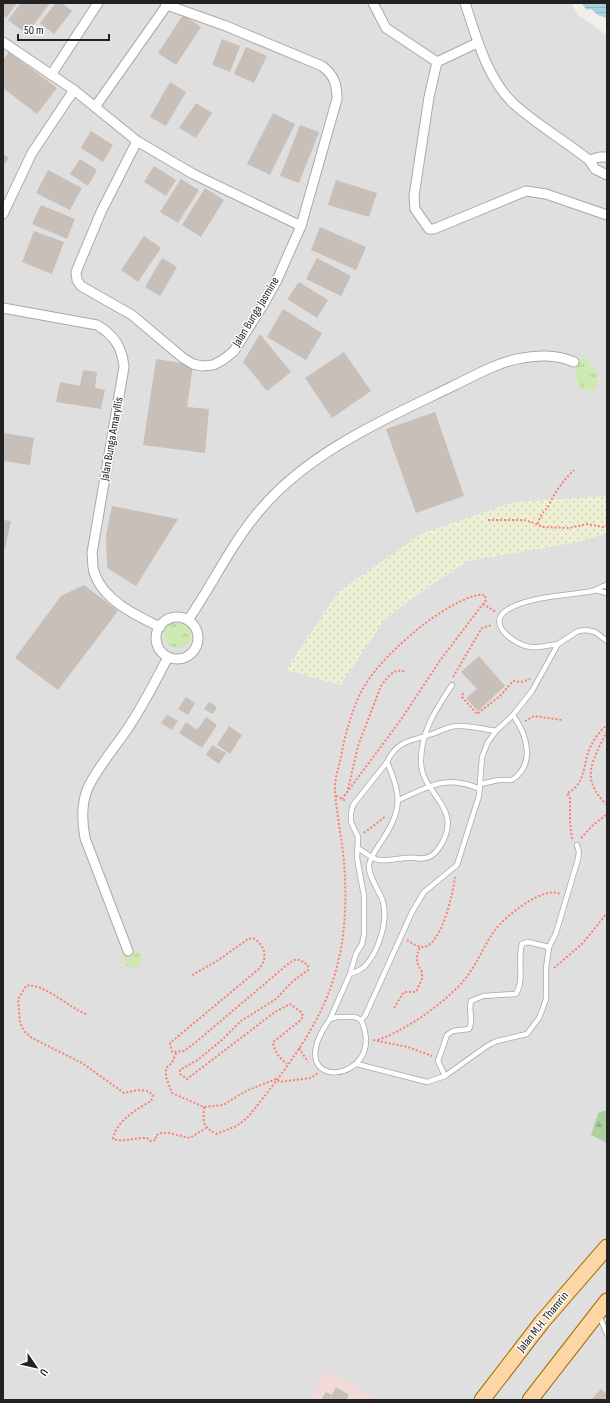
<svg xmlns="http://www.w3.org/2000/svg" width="610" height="1403" viewBox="0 0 610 1403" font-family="'Sofia Sans Condensed',sans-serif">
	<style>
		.residential { fill: #e0dfdf }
		.commercial { fill: #f2dad9 }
		.farmland { fill: url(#farmland-dots) }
		.grass { fill: url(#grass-tufts) }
		.forest { fill: url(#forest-firs) }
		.water { fill: url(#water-rules) }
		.building { fill: #c7bfb8 }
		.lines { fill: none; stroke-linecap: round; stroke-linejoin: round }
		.service-casing { stroke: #a9a9a9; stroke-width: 6 }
		.minor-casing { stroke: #a9a9a9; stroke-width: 11 }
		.primary-casing { stroke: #a06b00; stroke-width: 17 }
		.path { stroke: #fa8072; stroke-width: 2; stroke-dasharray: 2 2; stroke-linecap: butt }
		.service { stroke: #fff; stroke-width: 4.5 }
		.minor { stroke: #fff; stroke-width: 9 }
		.primary { stroke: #fcd6a4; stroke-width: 15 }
		.labels { text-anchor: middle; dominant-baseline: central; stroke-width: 3; stroke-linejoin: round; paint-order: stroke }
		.street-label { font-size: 12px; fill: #222; stroke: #fff }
	</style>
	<defs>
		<pattern id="farmland-dots" width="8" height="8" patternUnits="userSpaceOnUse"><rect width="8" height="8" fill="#eef0d5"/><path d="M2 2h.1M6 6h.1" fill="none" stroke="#ccceb7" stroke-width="1.8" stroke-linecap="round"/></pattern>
		<pattern id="grass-tufts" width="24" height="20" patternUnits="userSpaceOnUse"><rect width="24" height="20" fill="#cdebb0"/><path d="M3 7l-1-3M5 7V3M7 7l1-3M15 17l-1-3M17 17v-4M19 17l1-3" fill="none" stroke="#b0c997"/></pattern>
		<pattern id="forest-firs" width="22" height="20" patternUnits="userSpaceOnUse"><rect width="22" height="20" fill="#add19e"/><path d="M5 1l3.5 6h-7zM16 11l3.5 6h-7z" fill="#95b388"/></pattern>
		<pattern id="water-rules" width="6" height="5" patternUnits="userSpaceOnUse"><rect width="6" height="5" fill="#aad3df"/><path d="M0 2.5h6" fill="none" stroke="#92b5bf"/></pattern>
	</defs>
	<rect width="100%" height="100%" fill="#f2efe9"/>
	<polygon class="residential" points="3,3 571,3 578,15 607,35 607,1400 3,1400"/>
	<polygon class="commercial" points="327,1370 380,1400 310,1400"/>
	<polygon class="farmland" points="607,496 607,533 578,542 468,561 428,587 385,619 340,685 286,670 339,591 423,533 514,502"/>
	<g class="grass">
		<path d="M584 357C598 364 607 399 581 389 577 380 572 370 577 360Z"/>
		<circle cx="178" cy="634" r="14"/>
		<circle cx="133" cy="959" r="9"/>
	</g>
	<polygon class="forest" points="607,1110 607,1143 591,1135 598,1113"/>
	<polygon class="water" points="581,3 607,3 607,18 598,15 591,9 587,10"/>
	<g class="building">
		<polygon points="3,3 17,3 6,18 3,16"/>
		<polygon points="21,3 50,3 27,34 8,20"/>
		<polygon points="56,3 62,3 72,11 54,34 40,23"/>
		<polygon points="183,15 201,27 176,65 158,53"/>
		<polygon points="222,39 240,46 230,72 212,65"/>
		<polygon points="246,47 267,56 254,83 234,74"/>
		<polygon points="9,52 57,88 37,114 3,88 3,60"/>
		<polygon points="170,82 186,92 166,126 150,117"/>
		<polygon points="196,103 212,113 196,138 179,128"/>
		<polygon points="273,113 295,124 270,175 247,164"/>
		<polygon points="300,125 319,132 299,183 280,176"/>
		<polygon points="91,131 113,145 103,162 81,148"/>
		<polygon points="3,154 9,158 3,166"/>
		<polygon points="80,159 97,170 88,186 70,174"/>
		<polygon points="154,166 176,180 166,196 144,182"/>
		<polygon points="48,170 82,188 70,210 36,193"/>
		<polygon points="181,179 199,190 178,223 160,212"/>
		<polygon points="336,180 377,193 369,217 328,205"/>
		<polygon points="205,188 224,200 201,237 182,225"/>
		<polygon points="41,205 75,219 67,239 32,224"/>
		<polygon points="320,227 366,247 356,270 311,250"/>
		<polygon points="34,231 64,242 52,274 22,262"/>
		<polygon points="144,236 161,248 138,282 121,270"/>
		<polygon points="162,258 177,267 160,296 145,287"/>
		<polygon points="317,258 351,276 341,296 306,279"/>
		<polygon points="299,282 328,300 317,318 287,299"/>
		<polygon points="283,309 322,333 306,360 267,337"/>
		<polygon points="260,334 291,372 267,391 243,362"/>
		<polygon points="344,352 371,391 332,418 305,378"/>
		<polygon points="156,359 193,365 187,407 209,409 205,453 143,445"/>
		<polygon points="83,370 97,372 95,388 105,390 101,409 56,402 60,382 80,386"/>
		<polygon points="435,412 464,496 416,513 386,429"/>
		<polygon points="3,433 34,438 30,465 3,461"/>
		<polygon points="112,506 178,519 136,586 107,568 106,535"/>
		<polygon points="3,520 11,521 5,549 3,549"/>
		<polygon points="84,585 118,611 58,690 15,658 61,596"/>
		<polygon points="479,656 505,686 478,711 466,698 477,689 461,672"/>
		<polygon points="186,697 195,703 188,715 178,709"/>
		<polygon points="209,702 217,707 213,714 204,709"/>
		<polygon points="167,715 178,721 172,730 161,723"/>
		<polygon points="206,717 217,725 202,748 179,733 186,722 197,730"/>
		<polygon points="229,726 242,735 230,754 217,745"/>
		<polygon points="212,745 226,753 219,764 206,755"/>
		<polygon points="336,1387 349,1395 346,1400 321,1400 326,1392 332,1395"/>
		<polygon points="601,1389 607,1394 607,1400 591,1400"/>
	</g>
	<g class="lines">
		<g class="service-casing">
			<g id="service">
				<polyline points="595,590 607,593"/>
				<path d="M558 644C550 645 539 648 531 647 516 646 485 624 507 610 529 596 567 596 593 591 598 589 602 586 607 585"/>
				<path d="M481 784 498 780H512C536 764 527 735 513 715"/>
				<path d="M399 800C429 786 448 774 480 789"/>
				<path d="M358 848C364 852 373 859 379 860 391 862 403 856 416 858 426 860 433 857 439 848 466 808 422 795 421 763 420 733 436 709 452 685"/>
				<path d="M350 974C356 972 362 970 366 965 379 950 388 921 383 902 380 891 368 877 369 865 371 855 378 847 383 839 403 809 401 793 387 762"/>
				<path d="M337 1017H355L361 1020C390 1085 276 1095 330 1019Z"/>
				<path d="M330 1019 350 974 356 954 362 944 364 934V896L357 858 358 837 351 822V813L353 805 387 762C397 740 412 741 432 734 440 731 448 727 456 726 469 725 483 729 496 731"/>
				<polyline points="361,1020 365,1016 412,912 424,892 457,865 479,796 482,757 488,742 496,731 513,715 532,691 558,644 578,631 586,630 595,632 607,641"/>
				<polyline points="357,1064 427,1082 445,1076 487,1046 497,1041 527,1034 539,1018 543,1008 546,999 546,968 549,947 556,933 578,859 579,852 577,845"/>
				<path d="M445 1076 438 1061 447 1035 453 1031 469 1029C474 1020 468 1011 471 1001L483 996 516 994C525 979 517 960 522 944L528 942 549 947"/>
				<polyline points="599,1315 607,1334"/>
			</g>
		</g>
		<g class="minor-casing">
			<g id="minor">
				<polyline points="373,3 386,28 437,62 477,43"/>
				<path d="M465 3C476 36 487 79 514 104 536 124 565 141 589 160L595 169 607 175"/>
				<polyline points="3,42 74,90 137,141 193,174 301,226"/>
				<polyline points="437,62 429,97 414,196 415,209 429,229 434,229 526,191 546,194 607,215"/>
				<polyline points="51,75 98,3"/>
				<polyline points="95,107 167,5 165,3"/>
				<path d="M137 141 101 212 76 272 77 280 81 286 132 315 183 358 193 364 202 366 213 365 223 360 234 351 263 305 277 280 301 226 337 99C337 84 334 75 322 66L226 26 167 5"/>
				<polyline points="589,160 600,157 607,157"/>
				<polyline points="3,214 32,153 74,90"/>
				<path d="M3 308 97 325C114 335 122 347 124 367L92 553C93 559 92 566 94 572 103 600 135 615 160 627"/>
				<circle cx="177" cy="638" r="21"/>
				<path d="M188 620C213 584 232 542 261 509 309 452 385 419 451 387 472 377 494 364 517 359 537 355 555 354 574 362"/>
				<path d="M128 951 85 838C82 822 81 806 87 790 96 769 113 750 126 731 142 708 155 682 168 657"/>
			</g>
		</g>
		<g class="primary-casing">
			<g id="primary">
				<polyline points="482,1400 542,1322 607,1247"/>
				<polyline points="530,1400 607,1301"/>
			</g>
		</g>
		<g class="path">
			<polyline points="488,520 524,520 534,523 542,527 569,528 587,524 603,527 607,525"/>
			<path d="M538 524C541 511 546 512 550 503 556 490 564 480 574 470"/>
			<polyline points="483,604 496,612"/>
			<polyline points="453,677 482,628 492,625"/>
			<polyline points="463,693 462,697 477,714 500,696 513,681 521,682 530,679"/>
			<polyline points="525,721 534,716 562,720"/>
			<path d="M607 731C593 761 579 778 607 805"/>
			<path d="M348 789 358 746 381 686C387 678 394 667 405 672"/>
			<polyline points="336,796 346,801"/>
			<polyline points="364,833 386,816"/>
			<polyline points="581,838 592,826 607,814"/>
			<path d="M572 839 570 824V798L567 793C583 786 583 771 587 756 590 745 598 732 607 725"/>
			<path d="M407 940C413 944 420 949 427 946 443 938 453 893 455 877"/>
			<polyline points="554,968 583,943 607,913"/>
			<path d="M192 975 217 961 248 939 253 938C265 945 268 956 260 968L170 1043 172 1052 184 1051 196 1042 288 964 294 960H300L308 965V970L293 981 276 999 241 1021 223 1039 199 1059 180 1070V1074L187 1079 275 1012 290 1004 301 1012 303 1016 301 1020 273 1042C274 1052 280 1058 287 1064"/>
			<path d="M394 1008 404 992H416L422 979V972C416 963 415 958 420 947"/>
			<path d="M86 1014C69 1008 43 982 26 986L18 999 20 1023 25 1032 32 1038 82 1063 124 1093C134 1091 145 1087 153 1095L151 1101C137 1109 116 1121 113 1139 123 1143 136 1137 147 1138L150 1141 156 1140V1135L161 1133H169L190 1138 206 1128"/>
			<polyline points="373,1040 408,1047 432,1056"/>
			<path d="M378 1040C407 1029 434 1010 457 988 476 969 480 951 495 930 504 917 544 885 560 894"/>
			<polyline points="299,1048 308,1062"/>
			<polyline points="176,1053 172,1063 166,1068 166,1077 172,1093 204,1107 223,1105 246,1091 276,1079 280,1082 311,1078 318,1073"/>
			<path d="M204 1107C203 1122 202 1126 216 1134L237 1126 248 1117C283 1073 324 1022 337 966 345 937 346 907 345 877 344 848 337 819 335 791 334 780 339 767 341 757 344 739 349 721 356 703 368 672 398 645 424 624 436 615 470 592 485 595L486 600 441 659 400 721 342 799"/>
		</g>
		<use href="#service" class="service"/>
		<use href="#minor" class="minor"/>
		<use href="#primary" class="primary"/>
	</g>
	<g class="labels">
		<g class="street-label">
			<text transform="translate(256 312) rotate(-59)">Jalan Bunga Jasmine</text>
			<text transform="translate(112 439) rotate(-80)">Jalan Bunga Amaryllis</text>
			<text transform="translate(543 1322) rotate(-51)">Jalan M.H. Thamrin</text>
		</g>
	</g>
	<rect width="610" height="1403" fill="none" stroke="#222222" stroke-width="8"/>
	<g transform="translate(36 1367) rotate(124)" stroke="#ffffff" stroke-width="3" paint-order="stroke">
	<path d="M0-3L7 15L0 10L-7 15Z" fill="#222222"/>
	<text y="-6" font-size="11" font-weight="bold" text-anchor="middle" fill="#222222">U</text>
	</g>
	<path d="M18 34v6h91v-6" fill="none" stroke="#222222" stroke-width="2"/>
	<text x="24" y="34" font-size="12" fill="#222222" stroke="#ffffff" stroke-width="3" paint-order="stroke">50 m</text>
</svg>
